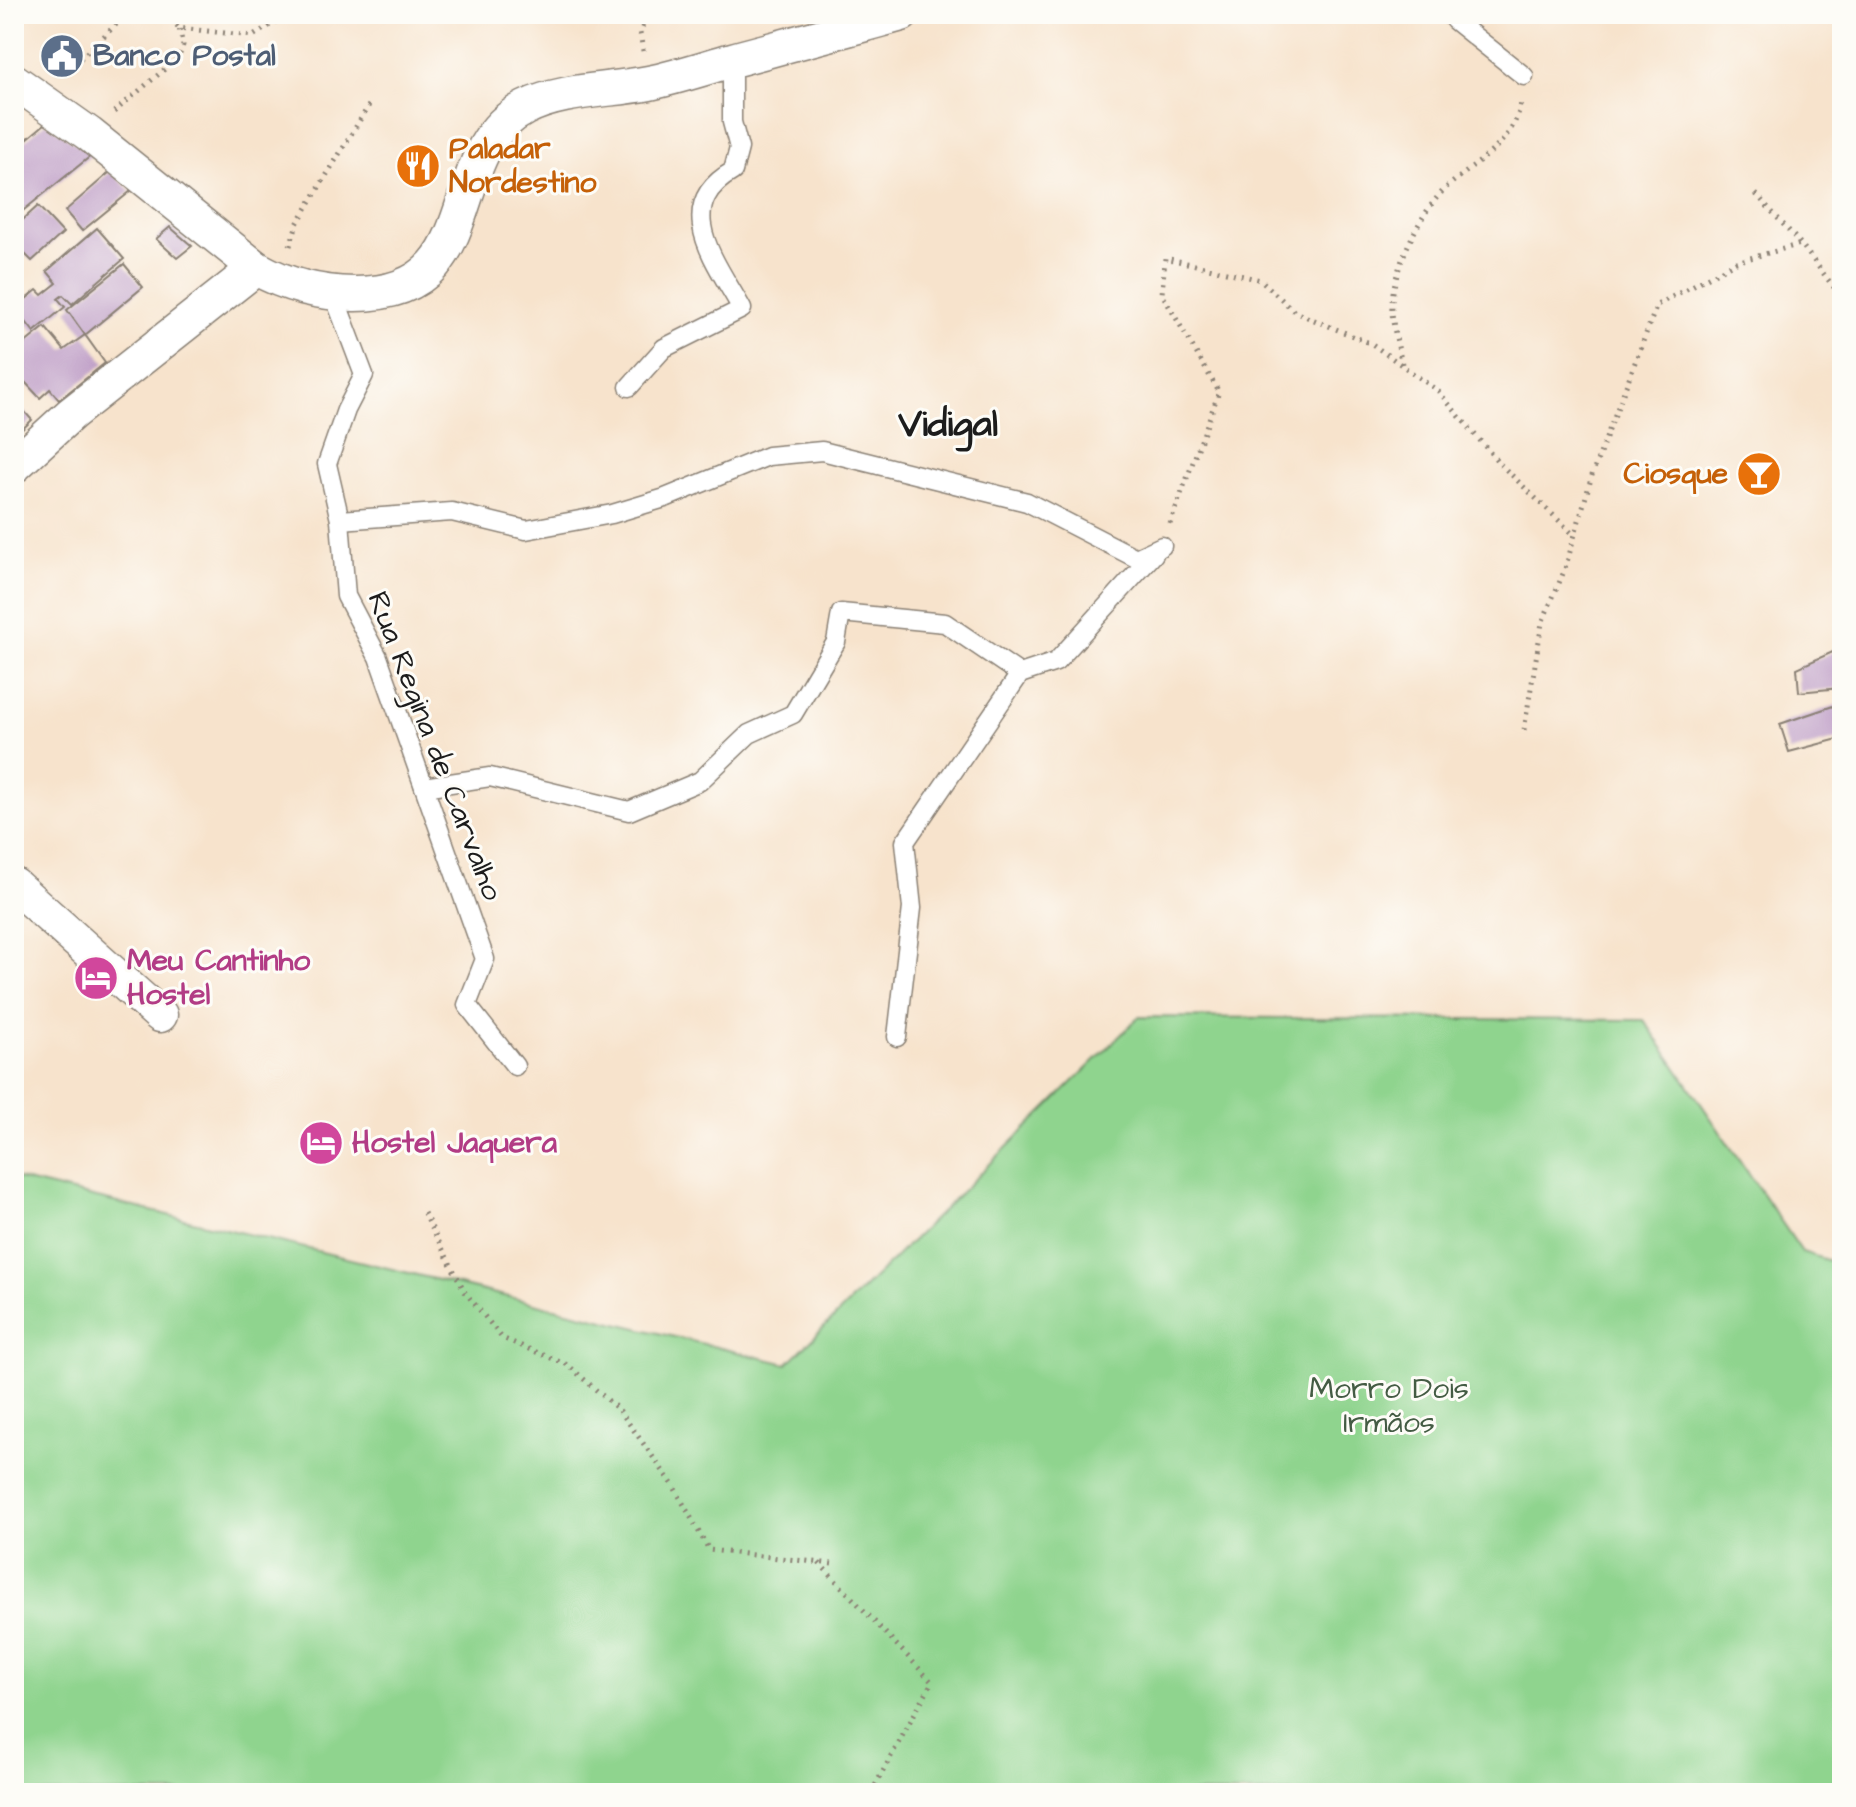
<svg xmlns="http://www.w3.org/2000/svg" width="1856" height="1807" viewBox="0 0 1856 1807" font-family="'Architects Daughter',sans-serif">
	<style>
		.green { fill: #8fd48e; stroke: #567855; stroke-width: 2 }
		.building { fill: #bf9fc7 }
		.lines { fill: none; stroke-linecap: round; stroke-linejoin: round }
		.service-casing { stroke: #8a8074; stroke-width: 21 }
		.minor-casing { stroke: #8a8074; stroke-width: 37 }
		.path { stroke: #8a8074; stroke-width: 5; stroke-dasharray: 2 6; stroke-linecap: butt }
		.service { stroke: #fff; stroke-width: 18 }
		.minor { stroke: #fff; stroke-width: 34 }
		.labels { text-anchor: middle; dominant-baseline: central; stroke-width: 6; stroke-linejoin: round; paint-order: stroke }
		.service-label { font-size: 30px; font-weight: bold; fill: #4e5e75; stroke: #fdfcf7; text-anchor: start }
		.food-label { font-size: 30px; font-weight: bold; fill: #c56008; stroke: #fdfcf7; text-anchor: start }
		.street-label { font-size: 30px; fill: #1c1c1c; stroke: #fdfcf7 }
		.hotel-label { font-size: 30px; font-weight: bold; fill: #b23c85; stroke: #fdfcf7; text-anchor: start }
		.park-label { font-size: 30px; fill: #445c44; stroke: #fdfcf7 }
		.district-label { font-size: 38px; font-weight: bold; fill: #1c1c1c; stroke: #fdfcf7 }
	</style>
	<rect width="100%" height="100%" fill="#fdfcf7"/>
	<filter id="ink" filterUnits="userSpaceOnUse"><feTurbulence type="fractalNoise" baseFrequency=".0125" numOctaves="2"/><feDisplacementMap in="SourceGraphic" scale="16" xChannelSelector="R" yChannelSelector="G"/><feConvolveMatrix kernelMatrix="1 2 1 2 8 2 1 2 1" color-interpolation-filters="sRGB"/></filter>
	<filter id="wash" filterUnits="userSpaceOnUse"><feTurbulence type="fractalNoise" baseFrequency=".006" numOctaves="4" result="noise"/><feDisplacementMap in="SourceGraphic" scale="32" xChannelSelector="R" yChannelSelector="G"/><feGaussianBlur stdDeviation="1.8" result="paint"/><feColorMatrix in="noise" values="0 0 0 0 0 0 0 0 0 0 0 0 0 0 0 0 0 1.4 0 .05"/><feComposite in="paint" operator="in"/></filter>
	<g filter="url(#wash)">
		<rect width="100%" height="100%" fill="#f7e3cc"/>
		<polygon class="green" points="1139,1017 1644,1020 1802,1252 1842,1265 1842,1793 14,1793 14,1178 787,1364"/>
		<g id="blocks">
			<g class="building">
				<polygon points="46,123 92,155 14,218 14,150"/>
				<polygon points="110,172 131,191 82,231 65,211"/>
				<polygon points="38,206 63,233 32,261 20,249 14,253 14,228"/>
				<polygon points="170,227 192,246 177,258 156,239"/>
				<polygon points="97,228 124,259 72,304 63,295 58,299 65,307 34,332 15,308 37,290 42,295 57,283 47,271"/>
				<polygon points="124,264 143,287 85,335 67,310"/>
				<polygon points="45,327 64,350 85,335 105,363 59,400 50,389 40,398 24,381 14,390 14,352"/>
				<polygon points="14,400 32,420 16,435 14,433"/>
				<polygon points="1835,651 1840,688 1799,692 1797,668"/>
				<polygon points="1842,703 1842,738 1789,752 1780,724"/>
			</g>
		</g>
	</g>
	<g filter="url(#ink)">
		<use href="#blocks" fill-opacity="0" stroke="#8a8074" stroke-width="2"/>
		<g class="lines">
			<g class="service-casing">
				<g id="service">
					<polyline points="1453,14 1454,20 1524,76"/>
					<polyline points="333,293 364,375 346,410 327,464 340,520 346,596 378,657 485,959 467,1005 515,1066"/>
					<path d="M629 387 664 348 742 309C718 264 669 207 733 171L739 148 732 122V60"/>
					<polyline points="340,520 452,512 526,530 612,514 665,498 768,456 822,451 1027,502 1136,558 1162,546"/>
					<polyline points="424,787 490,777 629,811 700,781 749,734 793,714 836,642 841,613 945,623 1020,674"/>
					<polyline points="897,1037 912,908 905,842 1020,674 1056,662 1154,554"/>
				</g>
			</g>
			<g class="minor-casing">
				<g id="minor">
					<path d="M14 81 89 134 256 268C288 286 318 293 354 294 492 295 437 153 525 108 562 89 609 91 649 83 677 77 704 68 732 60 788 45 845 30 902 14"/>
					<polyline points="14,466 71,414 256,268"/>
					<polyline points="14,885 160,1015"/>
				</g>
			</g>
			<g class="path">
				<polyline points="165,14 179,28 253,36 288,14"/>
				<polyline points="643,51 640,33 647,14"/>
				<polyline points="63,75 127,14"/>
				<polyline points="114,112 179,57 183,45 179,28"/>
				<polyline points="1756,194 1801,244 1842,298"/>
				<polyline points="290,246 297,224 369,105"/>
				<path d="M1402 364C1398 345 1391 322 1392 303 1393 269 1421 210 1447 187 1475 163 1516 142 1521 101"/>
				<polyline points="1170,524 1219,392 1162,294 1165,258 1261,280 1295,312 1372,344 1438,391 1499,463 1574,535"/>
				<polyline points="1524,730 1542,623 1565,569 1593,472 1657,305 1736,262 1801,244"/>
				<polyline points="424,1213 465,1292 502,1338 568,1365 620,1411 673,1485 709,1550 832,1564"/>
				<polyline points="819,1563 932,1682 871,1793"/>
			</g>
			<use href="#service" class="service"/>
			<use href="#minor" class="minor"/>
		</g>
	</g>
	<defs>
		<g id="civic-disc" transform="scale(2.3)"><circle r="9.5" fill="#5c6f8a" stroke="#fdfcf7"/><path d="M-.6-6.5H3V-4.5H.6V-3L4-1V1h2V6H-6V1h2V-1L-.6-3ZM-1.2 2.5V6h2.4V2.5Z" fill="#fff"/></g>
		<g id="restaurant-disc" transform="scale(2.3)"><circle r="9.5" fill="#e8710a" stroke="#fdfcf7"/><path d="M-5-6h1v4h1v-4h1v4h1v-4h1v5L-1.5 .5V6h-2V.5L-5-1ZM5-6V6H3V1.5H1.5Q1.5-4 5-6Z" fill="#fff"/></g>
		<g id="bar-disc" transform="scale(2.3)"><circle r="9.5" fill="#e8710a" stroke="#fdfcf7"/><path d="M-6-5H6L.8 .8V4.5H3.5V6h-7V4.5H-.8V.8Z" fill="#fff"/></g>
		<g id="hotel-disc" transform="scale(2.3)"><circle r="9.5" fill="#d1479c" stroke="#fdfcf7"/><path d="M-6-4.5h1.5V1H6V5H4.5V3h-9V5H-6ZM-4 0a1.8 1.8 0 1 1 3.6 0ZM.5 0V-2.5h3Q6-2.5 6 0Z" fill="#fff"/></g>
	</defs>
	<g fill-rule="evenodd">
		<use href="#civic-disc" x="62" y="56"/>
		<use href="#restaurant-disc" x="418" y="166"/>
		<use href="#bar-disc" x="1759" y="474"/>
		<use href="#hotel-disc" x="96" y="978"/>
		<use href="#hotel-disc" x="321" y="1143"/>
	</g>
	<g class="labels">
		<g class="service-label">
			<text x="93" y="56">Banco Postal</text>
		</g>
		<g class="food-label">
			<text x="449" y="149">Paladar<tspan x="449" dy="34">Nordestino</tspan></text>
			<text x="1728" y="474" text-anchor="end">Ciosque</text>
		</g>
		<g class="street-label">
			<text transform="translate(435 746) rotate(69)">Rua Regina de Carvalho</text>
		</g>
		<g class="hotel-label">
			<text x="127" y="961">Meu Cantinho<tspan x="127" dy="34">Hostel</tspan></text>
			<text x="352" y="1143">Hostel Jaquera</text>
		</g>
		<g class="park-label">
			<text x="1389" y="1389">Morro Dois<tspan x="1389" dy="34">Irmãos</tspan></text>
		</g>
		<g class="district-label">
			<text x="948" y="425">Vidigal</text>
		</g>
	</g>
	<rect width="1856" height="1807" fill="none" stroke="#fdfcf7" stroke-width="48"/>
</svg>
